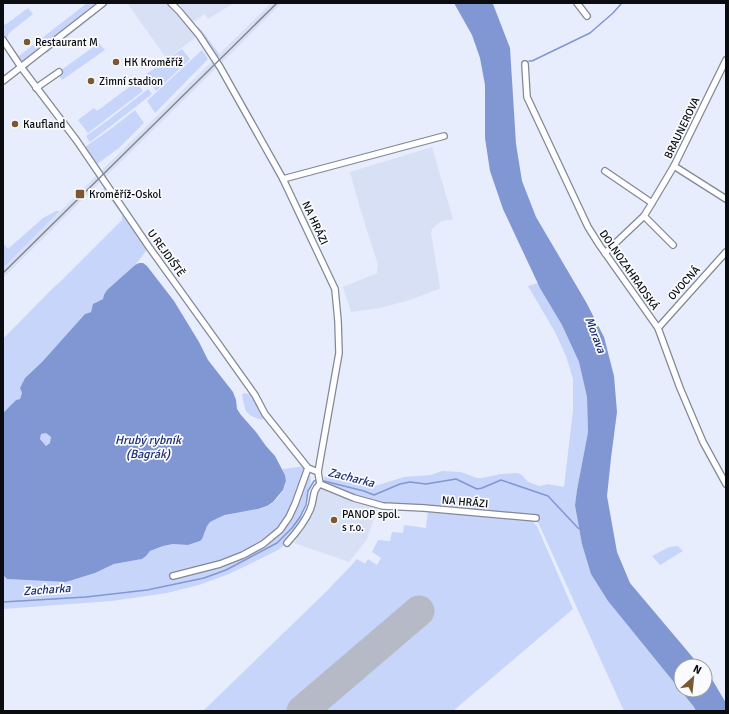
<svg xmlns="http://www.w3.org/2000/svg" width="729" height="714" viewBox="0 0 729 714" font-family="Signika,sans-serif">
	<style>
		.built { fill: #d8e0f5 }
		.green { fill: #c7d5fa }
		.water { fill: #8197d3; fill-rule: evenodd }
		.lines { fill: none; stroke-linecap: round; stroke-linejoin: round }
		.stream { stroke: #8197d3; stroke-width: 1.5 }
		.runway { stroke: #b5bac6; stroke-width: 31 }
		.minor-casing { stroke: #838896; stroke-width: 8 }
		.minor { stroke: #fff; stroke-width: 5.5 }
		.rail { stroke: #838791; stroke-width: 1.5 }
		.poi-dot { fill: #79592f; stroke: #f9fbfe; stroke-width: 1.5 }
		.labels { text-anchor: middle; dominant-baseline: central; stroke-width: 3.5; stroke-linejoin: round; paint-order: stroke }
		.poi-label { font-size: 11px; fill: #0a0c10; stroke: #f9fbfe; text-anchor: start }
		.street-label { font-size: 11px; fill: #0a0c10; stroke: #f9fbfe }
		.water-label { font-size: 12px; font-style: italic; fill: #1c2c73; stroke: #f9fbfe }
	</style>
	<rect width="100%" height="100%" fill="#e7edfc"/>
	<g class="built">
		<polygon points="127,3 166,3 197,36 167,59"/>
		<polygon points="179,3 234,3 208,19 205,14 193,22"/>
		<polygon points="271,3 282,3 3,278 3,268"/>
		<polygon points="432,147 453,219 451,220 446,220 440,222 432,229 431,233 440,287 439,289 410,300 380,308 351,312 343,287 377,273 377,270 378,265 360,208 350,172"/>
		<polygon points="327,488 378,507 367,539 349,562 294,543 304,526 316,490"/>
	</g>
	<g class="green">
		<polygon points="87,3 99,3 24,61 21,61 20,60 3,37 3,32 5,30 4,28 3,28 3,23 5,25 28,8 33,14 9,33 6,40 19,56"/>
		<polygon points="106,3 110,3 47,53 45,52 29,65 28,69 37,82 35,81 27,69 27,65 29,63"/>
		<polygon points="199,27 220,55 217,58 197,28"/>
		<polygon points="99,43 105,50 62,80 57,73"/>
		<polygon points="182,49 190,59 156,91 145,75"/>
		<polygon points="202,50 208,59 155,113 147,101"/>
		<polygon points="136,82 143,91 88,133 78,120 94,108 97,111"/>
		<polygon points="148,89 152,94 111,126 90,142 86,136 107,121"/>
		<polygon points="135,110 144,123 119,148 97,164 85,147 112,128"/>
		<polygon points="105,188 111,192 149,247 136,264 107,290 103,299 97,302 92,307 91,312 85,314 42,362 25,378 20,388 22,393 20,399 16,400 3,413 3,339 52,289 61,281 122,220 122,215 103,189"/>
		<polygon points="56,211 60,211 3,268 3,243 8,249 43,218"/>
		<polygon points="538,283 562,325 579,362 587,397 588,432 577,490 575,505 608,601 694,707 696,711 624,711 536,518 470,509 382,504 343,491 325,483 324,477 355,476 355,478 357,480 364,484 375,486 404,477 431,475 442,471 461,472 477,478 482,478 501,474 518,473 523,476 527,481 531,483 539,486 545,485 547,484 564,487 573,410 573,379 566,356 555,332 528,286"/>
		<path d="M244 393 255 395 265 417 262 420C244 414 246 413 242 395Z"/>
		<polygon points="46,433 51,437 50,443 46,446 40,439 41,434"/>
		<path d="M306 466 308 468 311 481 301 520 287 543 278 550 264 557 229 574 199 585 167 593 112 601 3 609V575L7 579 66 582 95 573 114 564 142 559 146 556 150 551 163 546 173 544 188 545 200 541C202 535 205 526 210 522 221 515 235 513 248 511 254 510 260 509 266 507 275 503 286 490 286 481 286 476 284 473 282 469Z"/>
		<path d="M428 511 532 521 537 526 573 609 453 711H319L427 619 413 603 286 711H203L329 589C338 578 348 570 357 559L365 564 368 559 377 565 381 558 372 552 378 540 390 541 392 532 403 533 404 525 426 528Z"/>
		<polygon points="678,546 683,551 660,565 652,556 669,547"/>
	</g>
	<g class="water">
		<polygon points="454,3 493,4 510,48 516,144 522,181 536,217 586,302 604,337 614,376 617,412 611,458 607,496 617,552 630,583 700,666 681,666 681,690 705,690 705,671 713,681 726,703 726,711 696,711 694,707 608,601 591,574 582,544 575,505 577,490 588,432 587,397 579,362 562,325 540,288 503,209 490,171 485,138 485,85 480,58 472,35"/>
		<path d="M139 263H143L147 266 174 301 199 342 208 360 233 392 236 400 237 409 241 415 256 432 266 446 275 456 285 475 286 481 283 490 273 502 267 506 258 509 225 515 218 518 210 522 207 526 202 539 200 541 188 545 173 544 163 546 150 551 146 556 142 559 114 564 95 573 66 582 7 579 3 575V413L16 400 20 399 22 393 20 388 25 378 42 362 85 314 91 312 93 304 103 299 104 295 107 290 135 265ZM46 433 51 437 50 443 46 446 40 439 41 434Z"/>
	</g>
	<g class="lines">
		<g class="stream">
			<polyline points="529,61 532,61 590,33 613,13 622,3"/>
			<polyline points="3,602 86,597 147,590 204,578 226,570 277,543 292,528 300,517 306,505 308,491 314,481 320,480 364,491 374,495 400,484 410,482 426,484 456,479 477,489 482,488 501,480 548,496 578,528 581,529"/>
		</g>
		<polyline class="runway" points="302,711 419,611"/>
		<g class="minor-casing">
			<g id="minor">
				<polyline points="171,3 179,11 199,35 220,67 283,179 335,289 338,321 339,353 318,472 320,484"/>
				<polyline points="577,3 587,16"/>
				<polyline points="3,40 21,67 77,141 149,247 218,343 255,395 265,414 308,468 318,472"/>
				<polyline points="525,64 527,97 588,227 600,246 605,253 658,328 680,388 703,442 726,484"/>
				<polyline points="3,81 103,3"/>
				<polyline points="36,88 59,72"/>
				<polyline points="674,166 726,199"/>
				<polyline points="605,171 652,203"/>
				<polyline points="283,179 444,136"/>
				<polyline points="644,216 673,245"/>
				<polyline points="605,253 644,216 652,203 674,166 726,60"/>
				<polyline points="658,328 726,252"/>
				<polyline points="320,484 354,498 383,506 424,508 536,518"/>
				<path d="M287 543C296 533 305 522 310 510 315 499 311 492 320 484"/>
				<polyline points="173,576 220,564 243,555 263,544 280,530 289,517 295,504 308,468"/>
			</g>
		</g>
		<use href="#minor" class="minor"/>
		<polyline class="rail" points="3,273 277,3"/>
	</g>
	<g class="poi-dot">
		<circle cx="27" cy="42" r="4"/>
		<circle cx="116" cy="62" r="4"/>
		<circle cx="91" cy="81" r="4"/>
		<circle cx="15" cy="124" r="4"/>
		<rect x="75" y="189" width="10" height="10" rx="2"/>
		<circle cx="334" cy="520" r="4"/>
	</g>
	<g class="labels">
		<g class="poi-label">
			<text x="35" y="42">Restaurant M</text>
			<text x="124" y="62">HK Kroměříž</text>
			<text x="99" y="81">Zimní stadion</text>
			<text x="23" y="124">Kaufland</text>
			<text x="89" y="194">Kroměříž-Oskol</text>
			<text x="342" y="514">PANOP spol.<tspan x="342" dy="13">s r.o.</tspan></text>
		</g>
		<g class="street-label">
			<text transform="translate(682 128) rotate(-64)">BRAUNEROVA</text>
			<text transform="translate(315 223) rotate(65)">NA HRÁZI</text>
			<text transform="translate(166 253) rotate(54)">U REJDIŠTĚ</text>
			<text transform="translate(629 270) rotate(55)">DOLNOZAHRADSKÁ</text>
			<text transform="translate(684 283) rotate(-48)">OVOCNÁ</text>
			<text transform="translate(465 502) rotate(5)">NA HRÁZI</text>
		</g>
		<g class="water-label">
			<text transform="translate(595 335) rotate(69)">Morava</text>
			<text x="148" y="440">Hrubý rybník<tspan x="148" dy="14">(Bagrák)</tspan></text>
			<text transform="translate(351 478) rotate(14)">Zacharka</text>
			<text transform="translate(47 590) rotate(-4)">Zacharka</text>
		</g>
	</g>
	<rect width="729" height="714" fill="none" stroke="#0a0c10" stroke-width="8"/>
	<g transform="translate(693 678) rotate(27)"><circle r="19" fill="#f9fbfe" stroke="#999b9f"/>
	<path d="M0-3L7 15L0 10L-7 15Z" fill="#79592f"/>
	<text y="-6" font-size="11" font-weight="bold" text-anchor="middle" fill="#0a0c10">N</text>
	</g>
</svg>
